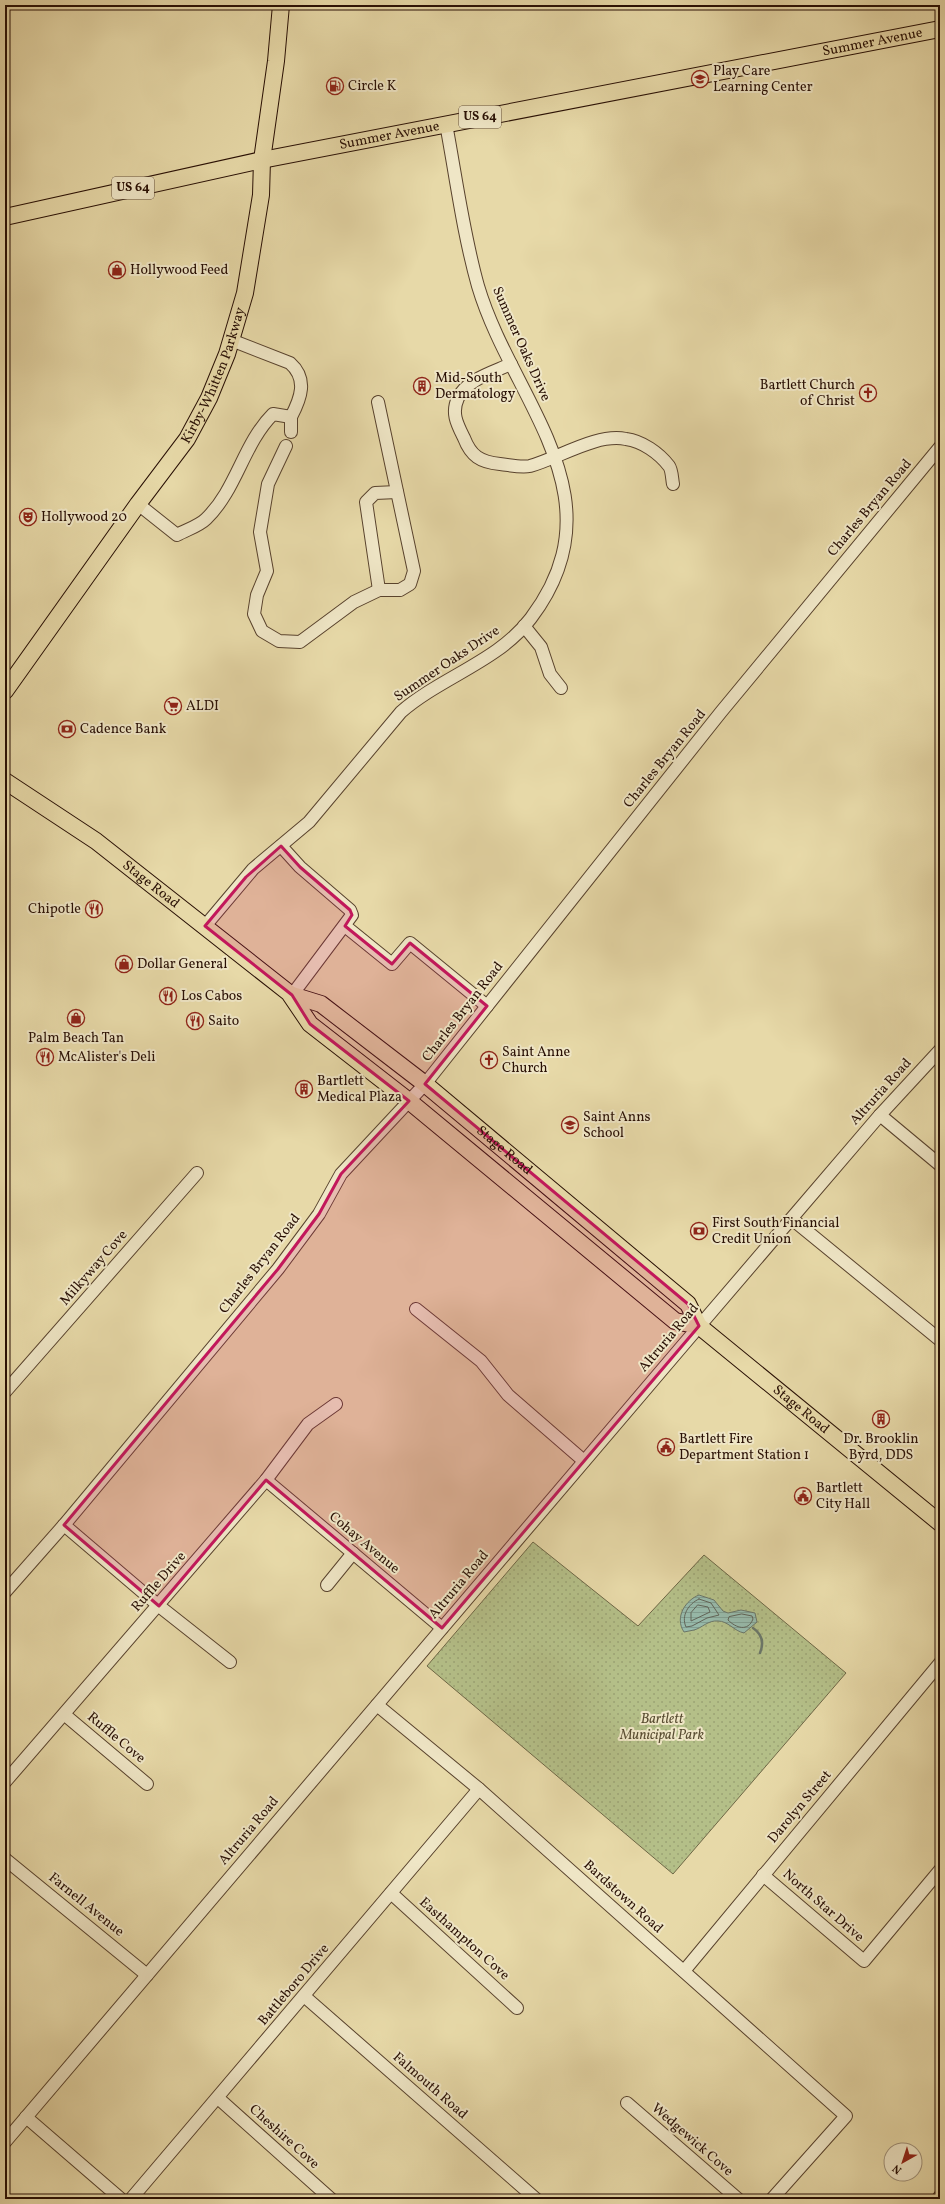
<svg xmlns="http://www.w3.org/2000/svg" width="945" height="2204" viewBox="0 0 945 2204" font-family="Vollkorn,serif">
	<style>
		.park { fill: url(#park-dots); stroke: #6e6746 }
		.water { fill: url(#water-rules); stroke: #6b7668 }
		.lines { fill: none; stroke-linecap: round; stroke-linejoin: round }
		.shore { stroke: #606458; stroke-width: 1 }
		.stream { stroke: #6b7668; stroke-width: 2.5 }
		.minor-casing { stroke: #58422d; stroke-width: 14 }
		.major-casing { stroke: #280f04; stroke-width: 18 }
		.minor { stroke: #efe6c6; stroke-width: 12 }
		.major { stroke: #e7d9a8; stroke-width: 16 }
		.marked { fill: #c2185b; fill-opacity: 0.2; stroke: #c2185b; stroke-width: 3; stroke-linejoin: round }
		.labels { text-anchor: middle; dominant-baseline: central; stroke-width: 4; stroke-linejoin: round; paint-order: stroke }
		.shield { fill: #efe6c6; stroke: #64503e; stroke-width: 1 }
		.shield-label { font-size: 13px; font-weight: bold; fill: #280f04 }
		.street-label { font-size: 14px; fill: #280f04; stroke: #efe6c6 }
		.poi-label { font-size: 14px; fill: #280f04; stroke: #efe6c6; text-anchor: start }
		.park-label { font-size: 14px; font-style: italic; fill: #594d32; stroke: #efe6c6 }
	</style>
	<defs>
		<pattern id="park-dots" width="8" height="8" patternUnits="userSpaceOnUse"><rect width="8" height="8" fill="#b4bf88"/><path d="M2 2h.1M6 6h.1" fill="none" stroke="#9ba374" stroke-width="1.8" stroke-linecap="round"/></pattern>
		<pattern id="water-rules" width="6" height="5" patternUnits="userSpaceOnUse"><rect width="6" height="5" fill="#97baab"/><path d="M0 2.5h6" fill="none" stroke="#829f92"/></pattern>
	</defs>
	<rect width="100%" height="100%" fill="#e7d9a8"/>
	<filter id="stains"><feTurbulence type="fractalNoise" baseFrequency=".005" numOctaves="4"/><feColorMatrix values="0 0 0 0 .2 0 0 0 0 .09 0 0 0 0 .02 0 0 0 .5 -.17"/></filter>
	<radialGradient id="worn" r=".72"><stop offset=".6" stop-color="#630" stop-opacity="0"/><stop offset="1" stop-color="#630" stop-opacity=".3"/></radialGradient>
	<polygon class="park" points="533,1542 638,1626 704,1555 846,1673 673,1874 427,1666"/>
	<path class="water" d="M699 1595 714 1600 723 1611 728 1613 741 1610 755 1613 757 1622 744 1633C734 1631 728 1621 718 1621 708 1620 702 1628 694 1630 691 1631 687 1631 684 1632 674 1617 686 1600 699 1595Z"/>
	<g class="lines">
		<g class="shore">
			<path d="M699 1599 711 1603 719 1615 707 1618 692 1626 686 1627C681 1616 688 1604 699 1599Z"/>
			<polygon points="698,1605 708,1607 710,1612 691,1621 691,1613"/>
			<path d="M742 1614 752 1616 753 1619C748 1632 736 1628 728 1620L729 1617Z"/>
		</g>
		<path class="stream" d="M753 1628C762 1634 764 1643 760 1653"/>
		<g class="minor-casing">
			<g id="minor">
				<path d="M511 364C494 372 467 379 458 398 451 413 457 424 464 438 471 456 480 462 500 464 510 465 521 468 530 466 559 458 596 433 626 439 642 441 659 453 669 466 672 470 672 479 673 484"/>
				<polyline points="291,417 291,432"/>
				<polyline points="286,446 268,484 260,532 267,571 257,595 254,614 262,631 279,641 300,642 354,602 379,590 400,590 410,584 414,571 378,402"/>
				<path d="M138 504 177 535C186 530 199 526 206 519 237 489 243 444 273 414L291 417C301 398 308 379 290 363L231 340"/>
				<polyline points="379,590 366,502 375,493 397,492"/>
				<polyline points="524,626 541,647 550,674 561,688"/>
				<polyline points="281,846 300,867 350,910 352,915 292,995"/>
				<path d="M205 926 253 869 309 822 401 712C441 677 499 661 531 618 623 496 512 401 478 286 463 233 456 177 446 124"/>
				<polyline points="345,926 392,964 410,943 487,1006"/>
				<polyline points="880,1115 940,1165"/>
				<polyline points="792,1219 940,1340"/>
				<polyline points="416,1309 481,1361 508,1395 584,1461"/>
				<polyline points="5,1392 197,1173"/>
				<polyline points="266,1480 442,1628"/>
				<polyline points="64,1525 159,1606 230,1662"/>
				<polyline points="327,1585 353,1553"/>
				<polyline points="5,1592 64,1525 278,1269 319,1214 341,1174 425,1084 721,712 940,447"/>
				<polyline points="377,1705 479,1789 846,2116 772,2199"/>
				<polyline points="65,1715 147,1784"/>
				<polyline points="5,1782 266,1480 308,1424 336,1404"/>
				<polyline points="5,1859 147,1975"/>
				<polyline points="763,1875 864,1961 940,1870"/>
				<polyline points="391,1893 517,2008"/>
				<polyline points="684,1971 940,1663"/>
				<polyline points="304,1996 536,2199"/>
				<polyline points="218,2098 331,2199"/>
				<polyline points="627,2103 738,2199"/>
				<polyline points="26,2117 121,2199"/>
				<polyline points="5,2142 684,1344 880,1115 940,1050"/>
				<polyline points="131,2199 479,1789"/>
				<polyline points="938,2199 940,2196"/>
			</g>
		</g>
		<g class="major-casing">
			<g id="major">
				<path id="s1" d="M5 217 262 160 940 29"/>
				<path id="s2" d="M5 691 138 504 187 439 209 398 227 354 245 293 261 195 262 160 276 61 281 5"/>
				<path id="s3" d="M5 781 96 841 289 993 310 1024 409 1101 675 1321 699 1326"/>
				<path id="s4" d="M292 995 321 1004 425 1084 688 1304 699 1326 940 1523"/>
			</g>
		</g>
		<use href="#minor" class="minor"/>
		<use href="#major" class="major"/>
	</g>
	<path class="marked" d="M281 846 300 867 350 910 352 915 345 926 392 964 410 943 487 1006 425 1084 688 1304 699 1326 442 1628 266 1480 159 1606 64 1525 278 1269 319 1214 341 1174 409 1101 310 1024 292 995 205 926 246 877Z"/>
	<defs>
		<g id="school-ring" transform="scale(0.9)"><circle r="9.5" fill="#efe6c6" stroke="#8f2418" stroke-width="1.5"/><path d="M0-5L7-2L0 1L-7-2ZM-4 1L0 2.5L4 1V4Q0 6-4 4Z" fill="#8f2418"/></g>
		<g id="fuel-ring" transform="scale(0.9)"><circle r="9.5" fill="#efe6c6" stroke="#8f2418" stroke-width="1.5"/><path d="M-5.5-6h7V0h2V4h1.3V-2.5L3-4.5l.8-.8L6-3V5H2.5V1h-1V6h-7ZM-4.2-4.7v3.2H.2V-4.7Z" fill="#8f2418"/></g>
		<g id="shop-ring" transform="scale(0.9)"><circle r="9.5" fill="#efe6c6" stroke="#8f2418" stroke-width="1.5"/><path d="M-5-2.5h2.3a2.7 3.5 0 0 1 5.4 0H5L5.5 6h-11ZM-1.5-2.5h3a1.5 2.3 0 0 0-3 0Z" fill="#8f2418"/></g>
		<g id="building-ring" transform="scale(0.9)"><circle r="9.5" fill="#efe6c6" stroke="#8f2418" stroke-width="1.5"/><path d="M-4-6H4V6H1V3H-1V6H-4ZM-2.5-4.3h1.7v1.8h-1.7ZM.8-4.3h1.7v1.8H.8ZM-2.5-1h1.7V.8h-1.7ZM.8-1h1.7V.8H.8Z" fill="#8f2418"/></g>
		<g id="church-ring" transform="scale(0.9)"><circle r="9.5" fill="#efe6c6" stroke="#8f2418" stroke-width="1.5"/><path d="M-1.2-6h2.4v3.5h3.3v2.4h-3.3V6h-2.4V-.1h-3.3v-2.4h3.3Z" fill="#8f2418"/></g>
		<g id="theatre-ring" transform="scale(0.9)"><circle r="9.5" fill="#efe6c6" stroke="#8f2418" stroke-width="1.5"/><path d="M-5-5.5Q0-4 5-5.5V0Q5 5 0 6Q-5 5-5 0ZM-3.3-2.5H-1v1.5H-3.3ZM1-2.5H3.3v1.5H1ZM-2.8 1Q0 5.5 2.8 1Z" fill="#8f2418"/></g>
		<g id="supermarket-ring" transform="scale(0.9)"><circle r="9.5" fill="#efe6c6" stroke="#8f2418" stroke-width="1.5"/><path d="M-6-5.5h2.5l.6 2H6L4.5 2H-2.5L-4.4-4H-6ZM-1.5 3.2a1.3 1.3 0 1 0 .1 0ZM3 3.2a1.3 1.3 0 1 0 .1 0Z" fill="#8f2418"/></g>
		<g id="bank-ring" transform="scale(0.9)"><circle r="9.5" fill="#efe6c6" stroke="#8f2418" stroke-width="1.5"/><path d="M-6-4H6V4H-6ZM0-2.3a2.3 2.3 0 1 0 0 4.6a2.3 2.3 0 1 0 0-4.6Z" fill="#8f2418"/></g>
		<g id="restaurant-ring" transform="scale(0.9)"><circle r="9.5" fill="#efe6c6" stroke="#8f2418" stroke-width="1.5"/><path d="M-5-6h1v4h1v-4h1v4h1v-4h1v5L-1.5 .5V6h-2V.5L-5-1ZM5-6V6H3V1.5H1.5Q1.5-4 5-6Z" fill="#8f2418"/></g>
		<g id="civic-ring" transform="scale(0.9)"><circle r="9.5" fill="#efe6c6" stroke="#8f2418" stroke-width="1.5"/><path d="M-.6-6.5H3V-4.5H.6V-3L4-1V1h2V6H-6V1h2V-1L-.6-3ZM-1.2 2.5V6h2.4V2.5Z" fill="#8f2418"/></g>
	</defs>
	<g fill-rule="evenodd">
		<use href="#school-ring" x="700" y="79"/>
		<use href="#fuel-ring" x="335" y="86"/>
		<use href="#shop-ring" x="117" y="270"/>
		<use href="#building-ring" x="422" y="386"/>
		<use href="#church-ring" x="868" y="393"/>
		<use href="#theatre-ring" x="28" y="517"/>
		<use href="#supermarket-ring" x="173" y="706"/>
		<use href="#bank-ring" x="67" y="729"/>
		<use href="#restaurant-ring" x="94" y="909"/>
		<use href="#shop-ring" x="124" y="964"/>
		<use href="#restaurant-ring" x="168" y="996"/>
		<use href="#shop-ring" x="76" y="1018"/>
		<use href="#restaurant-ring" x="195" y="1021"/>
		<use href="#restaurant-ring" x="45" y="1057"/>
		<use href="#church-ring" x="489" y="1060"/>
		<use href="#building-ring" x="304" y="1089"/>
		<use href="#school-ring" x="570" y="1125"/>
		<use href="#bank-ring" x="699" y="1231"/>
		<use href="#building-ring" x="881" y="1419"/>
		<use href="#civic-ring" x="666" y="1447"/>
		<use href="#civic-ring" x="803" y="1496"/>
	</g>
	<g class="labels">
		<g class="shield">
			<rect x="459" y="106" width="42" height="22" rx="3"/>
			<rect x="112" y="177" width="42" height="22" rx="3"/>
		</g>
		<g class="shield-label">
			<text x="480" y="117">US 64</text>
			<text x="133" y="188">US 64</text>
		</g>
		<g class="street-label">
			<text stroke="none"><textPath href="#s1" startOffset="885">Summer Avenue</textPath></text>
			<text stroke="none"><textPath href="#s1" startOffset="393">Summer Avenue</textPath></text>
			<text transform="translate(521 344) rotate(66)">Summer Oaks Drive</text>
			<text stroke="none"><textPath href="#s2" startOffset="380">Kirby-Whitten Parkway</textPath></text>
			<text transform="translate(870 508) rotate(-50)">Charles Bryan Road</text>
			<text transform="translate(447 664) rotate(-34)">Summer Oaks Drive</text>
			<text transform="translate(665 759) rotate(-51)">Charles Bryan Road</text>
			<text stroke="none"><textPath href="#s3" startOffset="179">Stage Road</textPath></text>
			<text transform="translate(463 1012) rotate(-52)">Charles Bryan Road</text>
			<text transform="translate(881 1092) rotate(-48)">Altruria Road</text>
			<text stroke="none"><textPath href="#s4" startOffset="265">Stage Road</textPath></text>
			<text transform="translate(260 1264) rotate(-52)">Charles Bryan Road</text>
			<text transform="translate(94 1268) rotate(-49)">Milkyway Cove</text>
			<text transform="translate(669 1338) rotate(-50)">Altruria Road</text>
			<text stroke="none"><textPath href="#s4" startOffset="661">Stage Road</textPath></text>
			<text transform="translate(364 1543) rotate(40)">Cohay Avenue</text>
			<text transform="translate(159 1582) rotate(-49)">Ruffle Drive</text>
			<text transform="translate(459 1585) rotate(-50)">Altruria Road</text>
			<text transform="translate(116 1738) rotate(40)">Ruffle Cove</text>
			<text transform="translate(800 1807) rotate(-50)">Darolyn Street</text>
			<text transform="translate(249 1831) rotate(-50)">Altruria Road</text>
			<text transform="translate(623 1897) rotate(42)">Bardstown Road</text>
			<text transform="translate(86 1905) rotate(39)">Farnell Avenue</text>
			<text transform="translate(823 1906) rotate(41)">North Star Drive</text>
			<text transform="translate(464 1939) rotate(42)">Easthampton Cove</text>
			<text transform="translate(294 1985) rotate(-50)">Battleboro Drive</text>
			<text transform="translate(430 2086) rotate(41)">Falmouth Road</text>
			<text transform="translate(284 2137) rotate(42)">Cheshire Cove</text>
			<text transform="translate(692 2140) rotate(41)">Wedgewick Cove</text>
		</g>
		<g class="poi-label">
			<text x="713" y="71">Play Care<tspan x="713" dy="16">Learning Center</tspan></text>
			<text x="348" y="86">Circle K</text>
			<text x="130" y="270">Hollywood Feed</text>
			<text x="435" y="378">Mid-South<tspan x="435" dy="16">Dermatology</tspan></text>
			<text x="855" y="385" text-anchor="end">Bartlett Church<tspan x="855" dy="16">of Christ</tspan></text>
			<text x="41" y="517">Hollywood 20</text>
			<text x="186" y="706">ALDI</text>
			<text x="80" y="729">Cadence Bank</text>
			<text x="81" y="909" text-anchor="end">Chipotle</text>
			<text x="137" y="964">Dollar General</text>
			<text x="181" y="996">Los Cabos</text>
			<text x="208" y="1021">Saito</text>
			<text x="76" y="1038" text-anchor="middle">Palm Beach Tan</text>
			<text x="502" y="1052">Saint Anne<tspan x="502" dy="16">Church</tspan></text>
			<text x="58" y="1057">McAlister's Deli</text>
			<text x="317" y="1081">Bartlett<tspan x="317" dy="16">Medical Plaza</tspan></text>
			<text x="583" y="1117">Saint Anns<tspan x="583" dy="16">School</tspan></text>
			<text x="712" y="1223">First South Financial<tspan x="712" dy="16">Credit Union</tspan></text>
			<text x="679" y="1439">Bartlett Fire<tspan x="679" dy="16">Department Station 1</tspan></text>
			<text x="881" y="1439" text-anchor="middle">Dr. Brooklin<tspan x="881" dy="16">Byrd, DDS</tspan></text>
			<text x="816" y="1488">Bartlett<tspan x="816" dy="16">City Hall</tspan></text>
		</g>
		<g class="park-label">
			<text x="662" y="1719">Bartlett<tspan x="662" dy="16">Municipal Park</tspan></text>
		</g>
	</g>
	<rect width="945" height="2204" fill="none" stroke="#e7d9a8" stroke-width="20"/>
	<rect x="6" y="6" width="933" height="2192" fill="none" stroke="#280f04" stroke-width="2"/>
	<rect x="10" y="10" width="925" height="2184" fill="none" stroke="#280f04"/>
	<g transform="translate(903 2162) rotate(219)"><circle r="19" fill="#efe6c6" stroke="#9f9078"/>
	<path d="M0-3L7 15L0 10L-7 15Z" fill="#8f2418"/>
	<text y="-6" font-size="11" font-weight="bold" text-anchor="middle" fill="#280f04">N</text>
	</g>
	<rect width="100%" height="100%" filter="url(#stains)"/>
	<rect width="100%" height="100%" fill="url(#worn)"/>
</svg>
